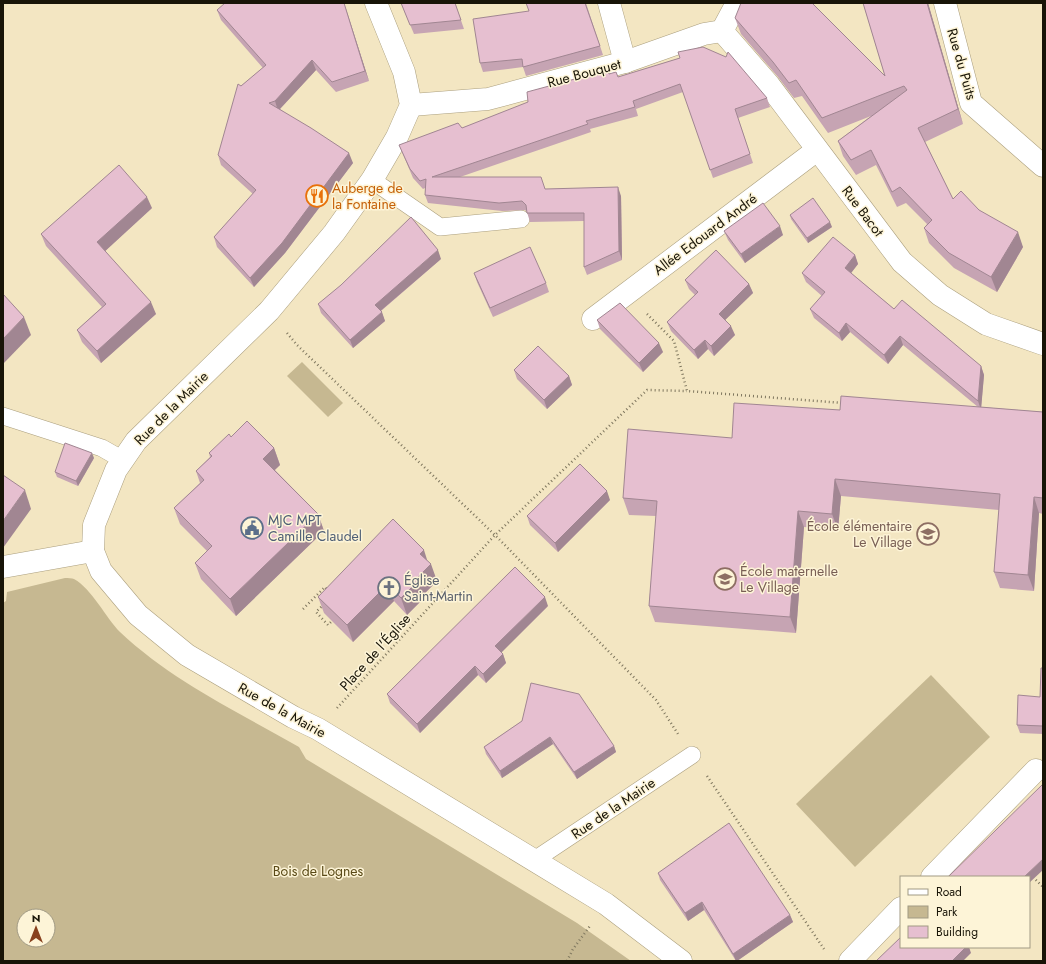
<svg xmlns="http://www.w3.org/2000/svg" width="1046" height="964" viewBox="0 0 1046 964" font-family="Jost,sans-serif">
	<style>
		.green { fill: #c6b891; fill-rule: evenodd }
		.lines { fill: none; stroke-linecap: round; stroke-linejoin: round }
		.service-casing { stroke: #ab9f7e; stroke-width: 18 }
		.minor-casing { stroke: #ab9f7e; stroke-width: 23 }
		.path { stroke: #7e765e; stroke-width: 2.5; stroke-dasharray: 1 3; stroke-linecap: butt }
		.service { stroke: #fff; stroke-width: 17 }
		.minor { stroke: #fff; stroke-width: 22 }
		.wall { fill: #c6a4b3 }
		.shaded-wall { fill: #a18692 }
		.building { fill: #e6bfd0; stroke: #a18692 }
		.labels { text-anchor: middle; dominant-baseline: central; stroke-width: 3; stroke-linejoin: round; paint-order: stroke }
		.street-label { font-size: 14px; fill: #181407; stroke: #fdf4d7 }
		.food-label { font-size: 14px; fill: #c56008; stroke: #fdf4d7; text-anchor: start }
		.service-label { font-size: 14px; fill: #4e5e75; stroke: #fdf4d7; text-anchor: start }
		.education-label { font-size: 14px; fill: #785e54; stroke: #fdf4d7; text-anchor: end }
		.worship-label { font-size: 14px; fill: #5b616d; stroke: #fdf4d7; text-anchor: start }
		.park-label { font-size: 14px; fill: #5a4a17; stroke: #fdf4d7 }
	</style>
	<rect width="100%" height="100%" fill="#f3e6c2"/>
	<g class="green">
		<polygon points="302,362 343,403 328,417 287,376"/>
		<path d="M65 578C68 578 72 578 74 579 92 589 106 618 120 632 172 681 238 712 299 747L306 759 577 923 631 961H3V603L6 601 7 592ZM24 916H48V940H24Z"/>
		<polygon points="931,675 990,737 855,867 796,804"/>
	</g>
	<g class="lines">
		<g class="service-casing">
			<g id="service">
				<polyline points="372,180 440,227 521,219"/>
				<polyline points="3,416 102,448 123,460"/>
				<polyline points="533,861 692,755"/>
			</g>
		</g>
		<g class="minor-casing">
			<g id="minor">
				<polyline points="376,3 404,72 411,105 397,137 372,180 334,233 269,311 136,441 116,470 94,525 93,551 101,571 138,615 187,655 293,717 318,729 606,904 681,961"/>
				<polyline points="609,3 625,62"/>
				<polyline points="945,3 971,103 1043,166"/>
				<polyline points="722,31 769,85 902,262 940,295 986,324 1043,344"/>
				<polyline points="411,105 488,99 625,62 704,34 722,31 737,3"/>
				<polyline points="593,319 817,150"/>
				<polyline points="3,567 93,551"/>
				<polyline points="932,877 1036,770"/>
				<polyline points="850,961 901,908"/>
			</g>
		</g>
		<g class="path">
			<polyline points="647,314 674,341 687,391 843,403"/>
			<polyline points="287,333 297,345 495,535 656,700 678,734"/>
			<polyline points="324,604 316,612 328,625 332,621"/>
			<polyline points="303,609 325,587 328,591"/>
			<polyline points="337,708 495,535 647,390 687,391"/>
			<polyline points="707,776 824,949"/>
			<polyline points="1033,877 1043,887"/>
			<polyline points="567,961 573,949 590,926"/>
		</g>
		<use href="#service" class="service"/>
		<use href="#minor" class="minor"/>
	</g>
	<g class="wall">
		<polygon points="401,3 455,3 464,29 414,34"/>
		<polygon points="586,3 603,55 526,76 523,67 483,72 480,63"/>
		<polygon points="863,3 928,3 963,124 925,142 953,199 979,210 1023,247 997,292 954,268 929,243 924,228 927,224 906,203 897,207 876,165 856,175 843,156 838,141 871,116 828,133 802,96 794,98 778,77 741,34 735,18 885,76"/>
		<polygon points="346,9 369,81 336,92 316,70 280,109 353,163 285,253 254,287 217,247 214,237 253,194 221,165 218,155 241,86 263,68 221,20 217,10"/>
		<polygon points="680,58 767,98 770,107 738,118 753,163 713,178 683,92 636,109 638,116 590,129 591,132 460,177 545,189 621,196 622,260 587,275 584,267 584,221 530,222 527,212 525,210 502,211 428,203 425,195 425,188 423,189 413,178 399,145 462,128 609,74 619,77"/>
		<polygon points="152,208 105,251 156,314 101,363 82,342 77,330 102,307 46,246 41,234"/>
		<polygon points="790,215 832,227 808,243 791,219"/>
		<polygon points="724,231 783,235 745,263 728,240"/>
		<polygon points="855,255 858,264 851,273 894,309 981,366 984,375 981,407 1043,412 1043,514 1039,513 1034,591 1000,588 994,572 999,510 841,496 838,530 804,527 796,633 655,622 649,606 656,516 629,515 623,498 732,438 840,410 978,407 903,345 888,364 850,332 842,341 814,318 810,309 822,296 806,282 802,273"/>
		<polygon points="441,259 381,311 385,321 353,348 321,313 318,304"/>
		<polygon points="474,273 546,283 549,292 493,317 477,282"/>
		<polygon points="685,280 749,284 753,293 725,320 735,335 714,356 708,349 698,359 671,331 667,322 695,295 689,289"/>
		<polygon points="597,320 663,352 643,372 600,329"/>
		<polygon points="514,370 569,376 572,385 547,409 517,379"/>
		<polygon points="231,437 274,448 280,465 275,470 318,514 324,531 236,616 201,579 195,563 207,551 180,524 174,508 200,483 196,471 210,457 209,453"/>
		<polygon points="94,458 78,486 57,477 55,472"/>
		<polygon points="610,500 558,552 530,525 527,516"/>
		<polygon points="428,561 437,581 423,595 424,598 407,615 394,601 353,642 324,613 318,597"/>
		<polygon points="548,606 501,652 503,654 506,663 486,683 478,675 420,733 390,703 387,694"/>
		<polygon points="1043,668 1043,734 1020,733 1017,725 1040,697"/>
		<polygon points="522,721 614,746 616,752 577,779 553,744 502,778 486,754 484,747"/>
		<polygon points="658,873 790,915 793,922 737,961 736,961 704,910 688,921 660,880"/>
	</g>
	<g class="shaded-wall">
		<polygon points="344,3 346,9 369,81 365,71"/>
		<polygon points="927,3 928,3 963,124 958,109"/>
		<polygon points="312,60 316,70 278,111 275,101"/>
		<polygon points="349,153 353,163 285,253 254,287 250,278"/>
		<polygon points="618,187 621,196 622,260 619,251"/>
		<polygon points="147,197 152,208 102,254 97,242"/>
		<polygon points="830,222 832,227 808,243 807,238"/>
		<polygon points="780,226 783,235 745,263 741,254"/>
		<polygon points="1018,232 1023,247 997,292 991,277"/>
		<polygon points="438,250 441,259 378,313 375,305"/>
		<polygon points="855,255 858,264 848,277 845,268"/>
		<polygon points="749,284 753,293 722,323 719,314"/>
		<polygon points="151,302 156,314 101,363 97,351"/>
		<polygon points="382,312 385,321 353,348 350,340"/>
		<polygon points="24,317 31,335 3,364 3,339"/>
		<polygon points="846,323 850,332 842,341 839,333"/>
		<polygon points="731,326 735,335 714,356 711,346"/>
		<polygon points="900,336 903,345 888,364 884,355"/>
		<polygon points="705,340 708,349 698,359 694,350"/>
		<polygon points="659,343 663,352 643,372 639,363"/>
		<polygon points="981,366 984,375 981,410 978,401"/>
		<polygon points="569,376 572,385 547,409 544,400"/>
		<polygon points="274,448 280,465 269,475 263,459"/>
		<polygon points="92,453 94,458 78,486 76,481"/>
		<polygon points="835,479 841,496 838,530 832,514"/>
		<polygon points="25,490 31,509 3,548 3,521"/>
		<polygon points="607,491 610,500 558,552 555,543"/>
		<polygon points="1034,497 1039,513 1034,591 1028,575"/>
		<polygon points="798,511 804,527 796,633 790,617"/>
		<polygon points="318,514 324,531 236,616 230,599"/>
		<polygon points="424,550 429,566 431,564 437,581 423,595 424,598 407,615 401,598 416,579 420,554"/>
		<polygon points="388,584 394,601 353,642 347,625"/>
		<polygon points="545,597 548,606 499,655 495,646"/>
		<polygon points="503,654 506,663 486,683 483,674"/>
		<polygon points="475,666 478,675 420,733 417,724"/>
		<polygon points="550,737 553,744 502,778 500,771"/>
		<polygon points="614,746 616,752 577,779 574,772"/>
		<polygon points="1043,859 1043,870 1029,883 1029,877 1024,877"/>
		<polygon points="702,902 704,910 688,921 685,913"/>
		<polygon points="790,915 793,922 737,961 736,961 733,954"/>
		<polygon points="966,947 969,947 971,953 963,961 952,961"/>
	</g>
	<g class="building">
		<polygon points="225,3 344,3 365,71 332,82 312,60 275,101 269,103 311,128 349,153 282,243 250,278 214,237 256,190 218,155 238,84 241,86 266,65 217,10"/>
		<polygon points="401,3 455,3 461,20 410,25"/>
		<polygon points="526,3 585,3 600,46 523,67 522,59 480,63 473,19 529,11"/>
		<polygon points="741,3 812,3 885,76 863,3 927,3 958,109 918,128 953,199 961,191 979,210 1018,232 991,277 949,253 924,228 932,220 900,187 892,192 871,150 851,160 838,141 907,90 904,86 822,118 796,80 789,83 773,62 735,18"/>
		<polygon points="703,47 726,57 728,52 767,98 735,109 750,154 710,170 680,84 633,101 635,107 586,121 588,124 432,177 541,177 545,189 618,187 619,251 584,267 584,213 527,213 526,205 522,201 499,203 425,195 426,179 420,181 410,169 399,145 458,123 462,128 528,102 527,92 608,70 609,74 616,72 618,77 680,58 678,52"/>
		<polygon points="119,165 147,197 97,242 151,302 97,351 77,330 106,304 41,234"/>
		<polygon points="813,198 830,222 807,238 790,215"/>
		<polygon points="763,203 780,226 741,254 724,231"/>
		<polygon points="411,217 438,250 375,305 382,312 350,340 318,304 341,285"/>
		<polygon points="833,237 855,255 845,268 894,309 902,300 981,366 978,401 900,336 884,355 846,323 839,333 810,309 825,292 802,273"/>
		<polygon points="530,247 546,283 490,308 474,273"/>
		<polygon points="716,250 749,284 719,314 731,326 711,346 705,340 694,350 667,322 698,292 685,280"/>
		<polygon points="3,294 24,317 3,339"/>
		<polygon points="620,303 659,343 639,363 597,320"/>
		<polygon points="538,346 569,376 544,400 514,370"/>
		<polygon points="841,396 1043,412 1043,498 1034,497 1028,575 994,572 1000,494 835,479 832,514 798,511 790,617 649,606 657,501 623,498 628,429 732,438 734,403 840,410"/>
		<polygon points="247,421 274,448 263,459 318,514 230,599 195,563 212,546 174,508 204,480 196,471 212,456 209,453 229,434 231,437"/>
		<polygon points="65,443 92,453 76,481 55,472"/>
		<polygon points="580,464 607,491 555,543 527,516"/>
		<polygon points="3,475 25,490 3,521"/>
		<polygon points="393,519 424,550 420,554 431,564 416,579 418,581 401,598 388,584 347,625 318,597"/>
		<polygon points="515,567 545,597 495,646 503,654 483,674 475,666 417,724 387,694"/>
		<polygon points="1041,668 1043,668 1043,726 1017,725 1018,695 1040,697"/>
		<polygon points="531,683 579,694 614,746 574,772 550,737 500,771 484,747 522,721"/>
		<polygon points="1043,784 1043,859 1024,877 948,877"/>
		<polygon points="729,823 790,915 733,954 702,902 685,913 658,873"/>
		<polygon points="901,937 901,947 966,947 952,961 876,961"/>
	</g>
	<defs>
		<g id="restaurant-ring" transform="scale(1.15)"><circle r="9.5" fill="#fdf4d7" stroke="#e8710a" stroke-width="1.5"/><path d="M-5-6h1v4h1v-4h1v4h1v-4h1v5L-1.5 .5V6h-2V.5L-5-1ZM5-6V6H3V1.5H1.5Q1.5-4 5-6Z" fill="#e8710a"/></g>
		<g id="civic-ring" transform="scale(1.15)"><circle r="9.5" fill="#fdf4d7" stroke="#5c6f8a" stroke-width="1.5"/><path d="M-.6-6.5H3V-4.5H.6V-3L4-1V1h2V6H-6V1h2V-1L-.6-3ZM-1.2 2.5V6h2.4V2.5Z" fill="#5c6f8a"/></g>
		<g id="school-ring" transform="scale(1.15)"><circle r="9.5" fill="#fdf4d7" stroke="#8d6e63" stroke-width="1.5"/><path d="M0-5L7-2L0 1L-7-2ZM-4 1L0 2.5L4 1V4Q0 6-4 4Z" fill="#8d6e63"/></g>
		<g id="church-ring" transform="scale(1.15)"><circle r="9.5" fill="#fdf4d7" stroke="#6b7280" stroke-width="1.5"/><path d="M-1.2-6h2.4v3.5h3.3v2.4h-3.3V6h-2.4V-.1h-3.3v-2.4h3.3Z" fill="#6b7280"/></g>
	</defs>
	<g fill-rule="evenodd">
		<use href="#restaurant-ring" x="317" y="196"/>
		<use href="#civic-ring" x="252" y="528"/>
		<use href="#school-ring" x="928" y="534"/>
		<use href="#school-ring" x="725" y="579"/>
		<use href="#church-ring" x="389" y="588"/>
	</g>
	<g class="labels">
		<g class="street-label">
			<text transform="translate(962 64) rotate(74)">Rue du Puits</text>
			<text transform="translate(584 73) rotate(-15)">Rue Bouquet</text>
			<text transform="translate(863 211) rotate(53)">Rue Bacot</text>
			<text transform="translate(705 234) rotate(-37)">Allée Edouard André</text>
			<text transform="translate(171 408) rotate(-45)">Rue de la Mairie</text>
			<text transform="translate(375 652) rotate(-48)">Place de l'Église</text>
			<text transform="translate(282 710) rotate(29)">Rue de la Mairie</text>
			<text transform="translate(613 808) rotate(-34)">Rue de la Mairie</text>
		</g>
		<g class="food-label">
			<text x="332" y="188">Auberge de<tspan x="332" dy="16">la Fontaine</tspan></text>
		</g>
		<g class="service-label">
			<text x="268" y="520">MJC MPT<tspan x="268" dy="16">Camille Claudel</tspan></text>
		</g>
		<g class="education-label">
			<text x="912" y="526">École élémentaire<tspan x="912" dy="16">Le Village</tspan></text>
			<text x="740" y="571" text-anchor="start">École maternelle<tspan x="740" dy="16">Le Village</tspan></text>
		</g>
		<g class="worship-label">
			<text x="404" y="580">Église<tspan x="404" dy="16">Saint-Martin</tspan></text>
		</g>
		<g class="park-label">
			<text x="318" y="871">Bois de Lognes</text>
		</g>
	</g>
	<rect width="1046" height="964" fill="none" stroke="#181407" stroke-width="8"/>
	<rect x="900" y="876" width="130" height="72" fill="#fdf4d7" stroke="#a19a84"/>
	<rect x="908" y="889" width="20" height="6" fill="#ffffff" stroke="#a19a84"/>
	<text x="936" y="896" font-size="12" fill="#181407">Road</text>
	<rect x="908" y="906" width="20" height="12" fill="#c6b891" stroke="#a19a84"/>
	<text x="936" y="916" font-size="12" fill="#181407">Park</text>
	<rect x="908" y="926" width="20" height="12" fill="#e6bfd0" stroke="#a19a84"/>
	<text x="936" y="936" font-size="12" fill="#181407">Building</text>
	<g transform="translate(36 928)"><circle r="19" fill="#fdf4d7" stroke="#a19a84"/>
	<path d="M0-3L7 15L0 10L-7 15Z" fill="#88411e"/>
	<text y="-6" font-size="11" font-weight="bold" text-anchor="middle" fill="#181407">N</text>
	</g>
</svg>
